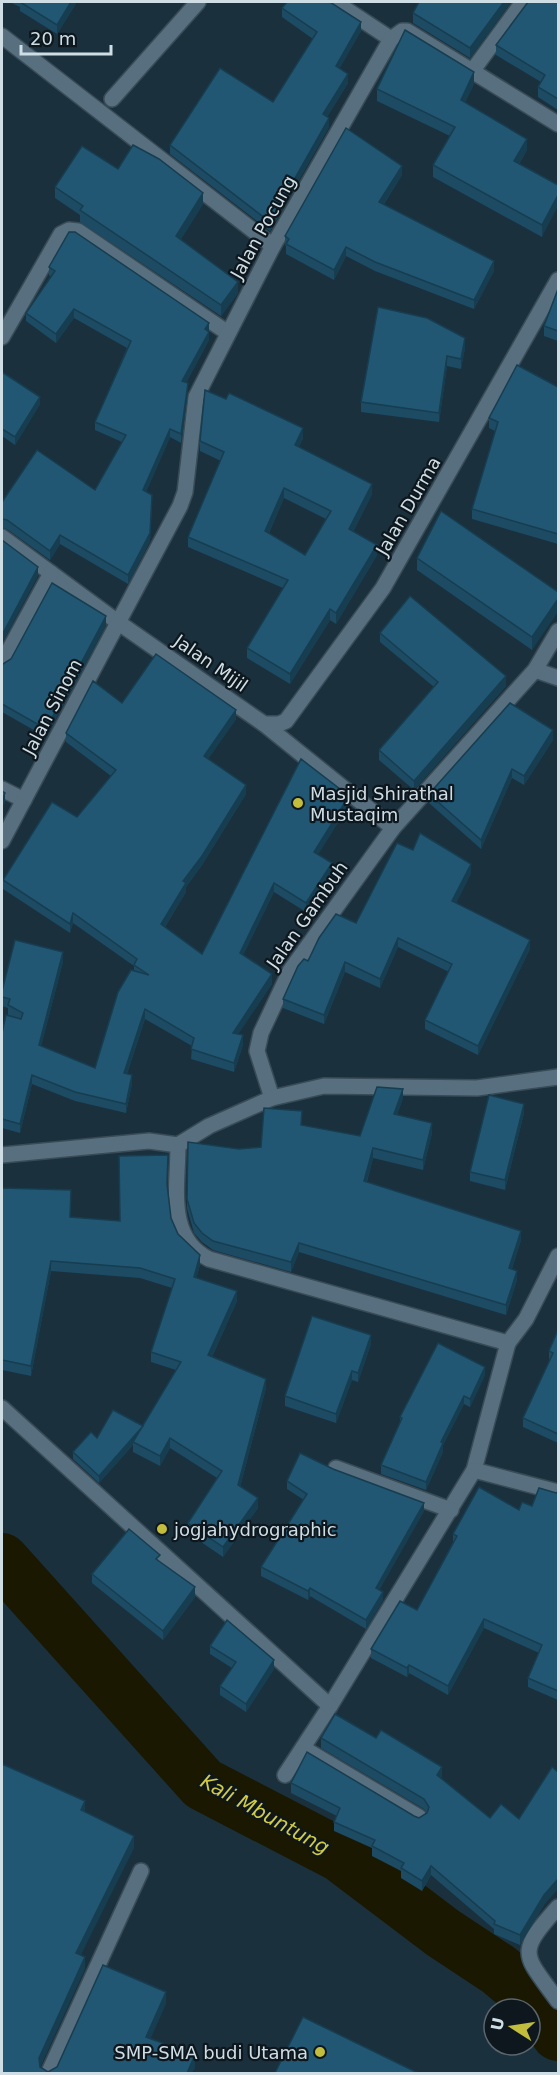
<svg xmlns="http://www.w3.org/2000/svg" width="560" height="2075" viewBox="0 0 560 2075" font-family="'DejaVu Sans',sans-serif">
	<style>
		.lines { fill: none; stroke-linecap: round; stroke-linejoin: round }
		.river { stroke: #1a1800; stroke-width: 54 }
		.service-casing { stroke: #384b56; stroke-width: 18 }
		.minor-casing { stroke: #384b56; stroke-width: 18 }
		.tertiary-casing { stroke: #384b56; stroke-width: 18 }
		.service { stroke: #576f7e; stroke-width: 15 }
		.minor { stroke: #576f7e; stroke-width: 15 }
		.tertiary { stroke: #576f7e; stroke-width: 15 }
		.wall { fill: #1c4b63; fill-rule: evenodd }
		.shaded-wall { fill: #173d50 }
		.building { fill: #215773; stroke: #173d50; stroke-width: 1.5; fill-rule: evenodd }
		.poi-dot { fill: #c3bd3e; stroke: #0d171d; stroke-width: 2 }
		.labels { text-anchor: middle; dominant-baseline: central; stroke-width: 4.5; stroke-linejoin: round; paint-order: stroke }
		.street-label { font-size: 18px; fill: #cfdde5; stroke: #0d171d }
		.poi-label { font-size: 18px; fill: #cfdde5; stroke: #0d171d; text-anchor: start }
		.water-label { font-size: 20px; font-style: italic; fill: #d2cb44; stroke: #0d171d }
	</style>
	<rect width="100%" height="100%" fill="#1a303d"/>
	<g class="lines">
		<polyline class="river" points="2,1560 203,1784 340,1855 443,1933 499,1970 539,2004 558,2034"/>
		<g class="service-casing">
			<polyline id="service" points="508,1343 526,1319 558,1256"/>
		</g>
		<g class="minor-casing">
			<g id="minor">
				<polyline points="335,2 391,39"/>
				<polyline points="2,36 273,246"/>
				<polyline points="473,70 523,2"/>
				<polyline points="112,99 198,2"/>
				<polyline points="2,337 61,234 69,230 78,231 228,333"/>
				<polyline points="2,537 119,623 264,724 393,828"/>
				<polyline points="2,663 51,573"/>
				<polyline points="535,670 558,678"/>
				<polyline points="264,724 279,724 286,721 383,588 558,280"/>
				<polyline points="2,789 24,800"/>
				<polyline points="2,841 180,506 185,492 196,397 273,246 391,39 402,31 407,31 558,124"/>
				<polyline points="272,1098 257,1051 261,1033 290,971 393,828 535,670 558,631"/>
				<path d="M178 1145C178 1187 166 1237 209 1259L508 1343 474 1470 330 1706 285 1775"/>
				<polyline points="2,1155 149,1141 178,1145 209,1126 272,1098 324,1086 477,1088 558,1077"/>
				<polyline points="2,1408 330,1706"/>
				<polyline points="336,1468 451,1510"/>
				<polyline points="474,1470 558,1492"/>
				<polyline points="303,1748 419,1817"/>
				<polyline points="48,2074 141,1871"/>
			</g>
		</g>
		<g class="tertiary-casing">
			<path id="tertiary" d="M558 1907C516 1954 523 1953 558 2001"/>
		</g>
		<use href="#service" class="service"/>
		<use href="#minor" class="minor"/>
		<use href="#tertiary" class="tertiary"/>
	</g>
	<g class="wall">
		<polygon points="10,2 77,2 57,34 20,11 20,7"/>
		<polygon points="511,2 470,58 413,23 413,13"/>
		<polygon points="558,2 558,110 538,97 538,87 541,82 496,55 496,45"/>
		<polygon points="282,8 361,31 339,68 348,83 327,117 329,127 270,231 170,154 170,145 273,102 313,39 282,17"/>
		<polygon points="474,84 465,102 527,150 519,164 558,185 542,237 433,177 433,165 450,136 377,101 377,89"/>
		<polygon points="118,169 203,204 181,239 238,293 221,316 80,222 80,215 55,198 55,187"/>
		<polygon points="402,175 384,204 494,271 474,309 375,271 346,256 334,280 286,254 286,246 285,245 285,236"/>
		<polygon points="49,267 209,323 209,340 186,383 188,392 181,443 170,437 146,492 152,504 150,541 128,584 60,544 50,560 7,529 2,528 2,502 95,490 122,442 95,430 95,422 127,348 74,318 56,343 26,321 26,313 51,277 49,275"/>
		<polygon points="558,289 558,341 544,336 544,326"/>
		<polygon points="378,307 465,348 461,369 447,366 439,422 361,412 361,402"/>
		<polygon points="2,372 40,404 15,445 2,436"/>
		<polygon points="558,387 558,544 472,519 472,509 495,431 489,428 489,418"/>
		<path d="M303 438 299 447 372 494 353 532 377 555 336 624 330 620 290 684 247 658V648L283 588 188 547V537L221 461 200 451V441ZM284 498 326 519 305 555 269 533Z"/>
		<polygon points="417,558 558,592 532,650 417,570"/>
		<polygon points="106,625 46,737 2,712 2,664 3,664"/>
		<polygon points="380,633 506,686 414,790 379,760 379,750 434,687 380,642"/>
		<polygon points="122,703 236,719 208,759 246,794 202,865 186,887 186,892 165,927 202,954 349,805 318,854 332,872 306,912 274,892 243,955 272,984 238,1034 243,1045 234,1072 191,1059 192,1046 145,1019 127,1074 132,1084 126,1113 75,1101 32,1084 20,1133 2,1128 2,1033 11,1016 8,1015 8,1008 2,1006 2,991 63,962 41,1046 95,1068 134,971 134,966 73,923 70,933 3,889 3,880 77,817 111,776 66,742 66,733"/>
		<polygon points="553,740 524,785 512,778 481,849 429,803 429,794"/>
		<polygon points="413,850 471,873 456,903 530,949 478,1055 425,1029 425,1020 449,972 398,947 380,988 345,972 324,1024 283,1008 283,999 308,961 356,923"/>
		<polygon points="403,1098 397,1115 432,1133 423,1170 373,1158 367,1182 521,1240 512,1269 517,1280 506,1315 299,1252 291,1272 213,1250 202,1242 194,1233 187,1208 188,1142 239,1149 261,1147 302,1125 360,1136"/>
		<polygon points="524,1113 505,1190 470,1181 470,1172"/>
		<polygon points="167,1186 171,1218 178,1234 200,1265 196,1278 237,1301 212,1357 266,1388 240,1487 258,1508 223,1557 188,1533 188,1523 217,1478 170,1448 160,1466 133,1452 133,1445 99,1483 73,1459 73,1452 97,1438 143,1426 176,1370 151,1362 151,1352 172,1288 140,1278 51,1271 31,1376 2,1370 2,1188 70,1217 120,1221"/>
		<polygon points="558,1330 558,1443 523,1427 523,1418 550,1360 549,1359 549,1351"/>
		<polygon points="371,1344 358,1382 352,1380 336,1423 285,1406 285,1396"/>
		<polygon points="485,1375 470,1407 464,1404 443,1445 443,1452 426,1490 381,1474 381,1465 400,1422 400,1417"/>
		<polygon points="333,1469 424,1511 379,1590 383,1600 366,1629 310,1596 308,1600 261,1576 261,1567 304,1500 287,1489 287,1481"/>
		<polygon points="558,1492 558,1700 528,1687 528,1678 539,1653 484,1628 448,1695 409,1673 407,1677 371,1658 371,1649 417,1610 453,1542 453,1534 532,1506"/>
		<polygon points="160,1562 195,1597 163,1640 92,1583 92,1574"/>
		<polygon points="210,1646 274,1669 246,1712 220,1695 220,1686 232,1668 210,1654"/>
		<polygon points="321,1738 442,1776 441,1778 544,1905 520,1945 494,1934 494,1929 431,1875 422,1891 401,1878 401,1871 372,1856 372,1848 334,1831 334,1822 337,1816 291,1793 291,1783 419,1818 427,1813 424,1809 321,1748"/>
	</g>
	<g class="shaded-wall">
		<polygon points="71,2 77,2 57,34 57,25"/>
		<polygon points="504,2 511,2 470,58 470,48"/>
		<polygon points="361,22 361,31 336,75 336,66"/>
		<polygon points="474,72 474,84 461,111 461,100"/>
		<polygon points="348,74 348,83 323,123 323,114"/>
		<polygon points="329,118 329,127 270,231 270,222"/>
		<polygon points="527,139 527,150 514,172 514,161"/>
		<polygon points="402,166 402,175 379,211 379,202"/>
		<polygon points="203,193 203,204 176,247 176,236"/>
		<polygon points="558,195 558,206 542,237 542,225"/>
		<polygon points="346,247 346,256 334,280 334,270"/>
		<polygon points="494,261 494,271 474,309 474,300"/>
		<polygon points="238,282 238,293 221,316 221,305"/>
		<polygon points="74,309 74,318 56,343 56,334"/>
		<polygon points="209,323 209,340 182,390 182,381 205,329"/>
		<polygon points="465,338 465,348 461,369 461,359"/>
		<polygon points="447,356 447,366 439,422 439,413"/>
		<polygon points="188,383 188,392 181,443 181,434"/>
		<polygon points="40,397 40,404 15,445 15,437"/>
		<polygon points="303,428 303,438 295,456 295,445"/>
		<polygon points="170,429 170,437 143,499 143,490"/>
		<polygon points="372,484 372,494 349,540 349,529"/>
		<polygon points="284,488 284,498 265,541 265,531"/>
		<polygon points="152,504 150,541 128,584 128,575"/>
		<polygon points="60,535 60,544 50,560 50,551"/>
		<polygon points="377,545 377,555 336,624 336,613"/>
		<polygon points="38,567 38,576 2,644 2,635"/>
		<polygon points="558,599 558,612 532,650 532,637"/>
		<polygon points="330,609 330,620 290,684 290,674"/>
		<polygon points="106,616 106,625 46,737 46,729"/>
		<polygon points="506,676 506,686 414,790 414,781"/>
		<polygon points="236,710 236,719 204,765 204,756"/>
		<polygon points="553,730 553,740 524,785 524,776"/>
		<polygon points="512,769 512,778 481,849 481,840"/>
		<polygon points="246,785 246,794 202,865 186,887 186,892 161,933 161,924 183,881"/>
		<polygon points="5,793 5,802 2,808 2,800"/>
		<polygon points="349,796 349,805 314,861 314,852"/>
		<polygon points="332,863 332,872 306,912 306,903"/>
		<polygon points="471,864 471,873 452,911 452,901"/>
		<polygon points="274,883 274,892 240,962 240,953"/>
		<polygon points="73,913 73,923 70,933 70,924"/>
		<polygon points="398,938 398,947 380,988 380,979"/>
		<polygon points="530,940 530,949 478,1055 478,1046"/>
		<polygon points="63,952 63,962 39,1054 39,1045"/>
		<polygon points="345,962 345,972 324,1024 324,1015"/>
		<polygon points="272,974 272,984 233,1042 233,1033"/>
		<polygon points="145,1009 145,1019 124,1082 124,1073"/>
		<polygon points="243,1035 243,1045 234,1072 234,1063"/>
		<polygon points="32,1075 32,1084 20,1133 20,1124"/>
		<polygon points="132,1075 132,1084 126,1113 126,1104"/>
		<polygon points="403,1089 403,1098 394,1123 394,1114"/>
		<polygon points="524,1104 524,1113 505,1190 505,1180"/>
		<polygon points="432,1123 432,1133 423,1170 423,1160"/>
		<polygon points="373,1148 373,1158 364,1191 364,1181"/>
		<polygon points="521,1231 521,1240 509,1278 509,1268"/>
		<polygon points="299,1243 299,1252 291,1272 291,1262"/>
		<polygon points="200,1255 200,1265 194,1287 194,1277"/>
		<polygon points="51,1261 51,1271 31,1376 31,1366"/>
		<polygon points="517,1271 517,1280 506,1315 506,1305"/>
		<polygon points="237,1291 237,1301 208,1365 208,1355"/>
		<polygon points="371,1335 371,1344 358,1382 358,1373"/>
		<polygon points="485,1367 485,1375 470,1407 470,1399"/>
		<polygon points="352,1371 352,1380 336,1423 336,1414"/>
		<polygon points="266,1379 266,1388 238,1495 238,1485"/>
		<polygon points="464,1396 464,1404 443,1445 443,1452 426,1490 426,1482 441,1442"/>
		<polygon points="143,1426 133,1442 133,1445 99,1483 99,1476"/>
		<polygon points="170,1438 170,1448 160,1466 160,1456"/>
		<polygon points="258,1498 258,1508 223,1557 223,1547"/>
		<polygon points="424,1503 424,1511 376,1596 376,1588"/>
		<polygon points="195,1587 195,1597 163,1640 163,1631"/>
		<polygon points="310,1588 310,1596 308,1600 308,1591"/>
		<polygon points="383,1592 383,1600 366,1629 366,1620"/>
		<polygon points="484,1619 484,1628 448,1695 448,1686"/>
		<polygon points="274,1660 274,1669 246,1712 246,1704"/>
		<polygon points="409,1665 409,1673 407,1677 407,1668"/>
		<polygon points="442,1767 442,1776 437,1784 437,1775"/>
		<polygon points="85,1801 85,1813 81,1810"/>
		<polygon points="134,1836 134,1848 76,1965 76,1953"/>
		<polygon points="431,1866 431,1875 422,1891 422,1881"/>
		<polygon points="558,1879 558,1889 544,1905 520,1945 520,1935 544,1895"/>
		<polygon points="85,1957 85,1969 39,2070 39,2058"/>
		<polygon points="166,1992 166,2004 146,2049 146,2037"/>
		<polygon points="195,2055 195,2068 192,2073 187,2073"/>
	</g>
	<g class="building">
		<polygon points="20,2 71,2 57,25"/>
		<polygon points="287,2 330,2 361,22 336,66 348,74 323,114 329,118 270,222 170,145 220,68 273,102 317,32 282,8"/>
		<polygon points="419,2 504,2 470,48 413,13"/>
		<polygon points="528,2 558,2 558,99 538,87 545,75 496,45"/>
		<polygon points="405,30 474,72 461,100 527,139 514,161 558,185 558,195 542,225 433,165 455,127 377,89"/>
		<polygon points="346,128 402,166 379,202 494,261 474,300 375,262 346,247 334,270 286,244 289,239 285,236"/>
		<polygon points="133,145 159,159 203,193 176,236 238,282 221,305 80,210 83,206 55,187 82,146 118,169"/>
		<polygon points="69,232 75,232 209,323 205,329 209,332 182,381 188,383 181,434 170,429 143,490 152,495 150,533 128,575 60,535 50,551 7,520 2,519 2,502 37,450 95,490 126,435 95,422 131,341 74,309 56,334 26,313 55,271 49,267"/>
		<polygon points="558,289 558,331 544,326"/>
		<polygon points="378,307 427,318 465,338 461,359 447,356 439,413 361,402"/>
		<polygon points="517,365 558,387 558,534 472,509 498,422 489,418"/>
		<polygon points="2,372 40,397 15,437 2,429"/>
		<path d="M205 390 226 399 229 393 303 428 295 445 372 484 349 529 377 545 336 613 330 609 290 674 247 648 288 580 188 537 224 452 200 441ZM284 488 331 511 305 555 265 531Z"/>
		<polygon points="441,511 558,592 558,599 532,637 417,558"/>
		<polygon points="2,540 38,567 2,635"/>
		<polygon points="52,583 106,616 46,729 2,704 2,664 3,664 11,659"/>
		<polygon points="410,596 506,676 414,781 379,750 438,682 380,633"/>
		<polygon points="156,654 236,710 204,756 246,785 202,856 183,881 186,883 161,924 202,954 301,759 349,796 314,852 332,863 306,903 274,883 240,953 272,974 233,1033 243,1035 234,1063 191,1049 194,1038 145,1009 124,1073 132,1075 126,1104 75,1092 32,1075 20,1124 2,1119 2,1033 6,1015 21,1019 23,1013 8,1005 10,999 2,997 2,991 15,940 63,952 39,1045 95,1068 118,992 131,970 149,975 134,965 137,959 73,913 70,924 3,880 52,802 77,817 116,770 66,733 93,681 122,703"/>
		<polygon points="510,703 553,730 524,776 512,769 481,840 429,794"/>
		<polygon points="2,791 5,793 2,800"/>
		<polygon points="420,833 471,864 452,901 530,940 478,1046 425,1020 452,964 398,938 380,979 345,962 324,1015 283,999 298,966 304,959 308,961 319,938 336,914 356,923 397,843 413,850"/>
		<polygon points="377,1087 403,1089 394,1114 432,1123 423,1160 373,1148 364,1181 521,1231 509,1268 517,1271 506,1305 299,1243 291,1262 213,1241 202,1233 194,1223 187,1199 188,1142 239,1149 261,1147 264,1108 302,1111 301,1125 360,1136"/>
		<polygon points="489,1095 524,1104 505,1180 470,1172"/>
		<polygon points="168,1155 167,1184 171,1218 178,1234 200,1255 194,1277 237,1291 208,1355 266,1379 238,1485 258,1498 223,1547 188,1523 222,1471 170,1438 160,1456 133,1442 181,1362 151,1352 175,1279 140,1268 51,1261 31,1366 2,1360 2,1188 71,1190 70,1217 120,1221 119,1156"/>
		<polygon points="312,1316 371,1335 358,1373 352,1371 336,1414 285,1396"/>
		<polygon points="558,1330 558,1434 523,1418 553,1353 549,1351"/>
		<polygon points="438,1343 485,1367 470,1399 464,1396 441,1442 443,1443 426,1482 381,1465 402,1418 400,1417"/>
		<polygon points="113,1410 143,1426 99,1476 73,1452 91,1432 97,1438"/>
		<polygon points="300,1453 333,1469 424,1503 376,1588 383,1592 366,1620 310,1588 308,1591 261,1567 307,1494 287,1481"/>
		<polygon points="479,1487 519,1510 522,1502 532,1506 539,1488 556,1493 558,1492 558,1691 528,1678 542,1645 484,1619 448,1686 409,1665 407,1668 371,1649 400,1601 417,1610 457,1536 453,1534"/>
		<polygon points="129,1529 160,1555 156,1559 195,1587 163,1631 92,1574"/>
		<polygon points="227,1620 274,1660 246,1704 220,1686 236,1662 210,1646"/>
		<polygon points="335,1714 376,1738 381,1730 442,1767 437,1775 490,1818 501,1804 519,1819 552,1767 558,1772 558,1879 544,1895 520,1935 494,1924 495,1921 431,1866 422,1881 401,1868 404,1863 372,1846 375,1840 334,1822 340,1808 291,1783 307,1752 414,1816 419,1818 427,1813 429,1807 424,1799 321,1738"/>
		<polygon points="2,1764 85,1801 81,1810 134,1836 76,1953 85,1957 39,2058 40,2067 48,2072 57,2067 103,1965 166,1992 146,2037 195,2055 187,2073 2,2073"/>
		<polygon points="303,2017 418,2073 275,2073"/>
	</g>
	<g class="poi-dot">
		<circle cx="298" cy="803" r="6"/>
		<circle cx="162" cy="1529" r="6"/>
		<circle cx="320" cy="2052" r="6"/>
	</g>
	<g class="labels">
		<g class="street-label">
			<text transform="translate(263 227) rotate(-61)">Jalan Pocung</text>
			<text transform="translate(408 506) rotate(-60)">Jalan Durma</text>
			<text transform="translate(211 663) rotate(35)">Jalan Mijil</text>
			<text transform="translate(52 707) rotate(-62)">Jalan Sinom</text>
			<text transform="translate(307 915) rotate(-55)">Jalan Gambuh</text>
		</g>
		<g class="poi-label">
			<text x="310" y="793">Masjid Shirathal<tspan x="310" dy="21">Mustaqim</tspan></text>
			<text x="174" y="1529">jogjahydrographic</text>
			<text x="308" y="2052" text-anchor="end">SMP-SMA budi Utama</text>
		</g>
		<g class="water-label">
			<text transform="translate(265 1814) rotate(29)">Kali Mbuntung</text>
		</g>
	</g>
	<rect width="560" height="2075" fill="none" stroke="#cfdde5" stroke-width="6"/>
	<g transform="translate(512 2027) rotate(282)"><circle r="28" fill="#0d171d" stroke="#5b666d" stroke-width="1.5"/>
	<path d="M0-4.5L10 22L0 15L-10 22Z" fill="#c3bd3e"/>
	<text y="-9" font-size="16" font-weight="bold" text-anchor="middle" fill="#cfdde5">U</text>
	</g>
	<path d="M21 45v9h90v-9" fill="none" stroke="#cfdde5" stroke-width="3"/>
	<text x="30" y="45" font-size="18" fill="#cfdde5" stroke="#0d171d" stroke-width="4.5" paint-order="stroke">20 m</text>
</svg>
